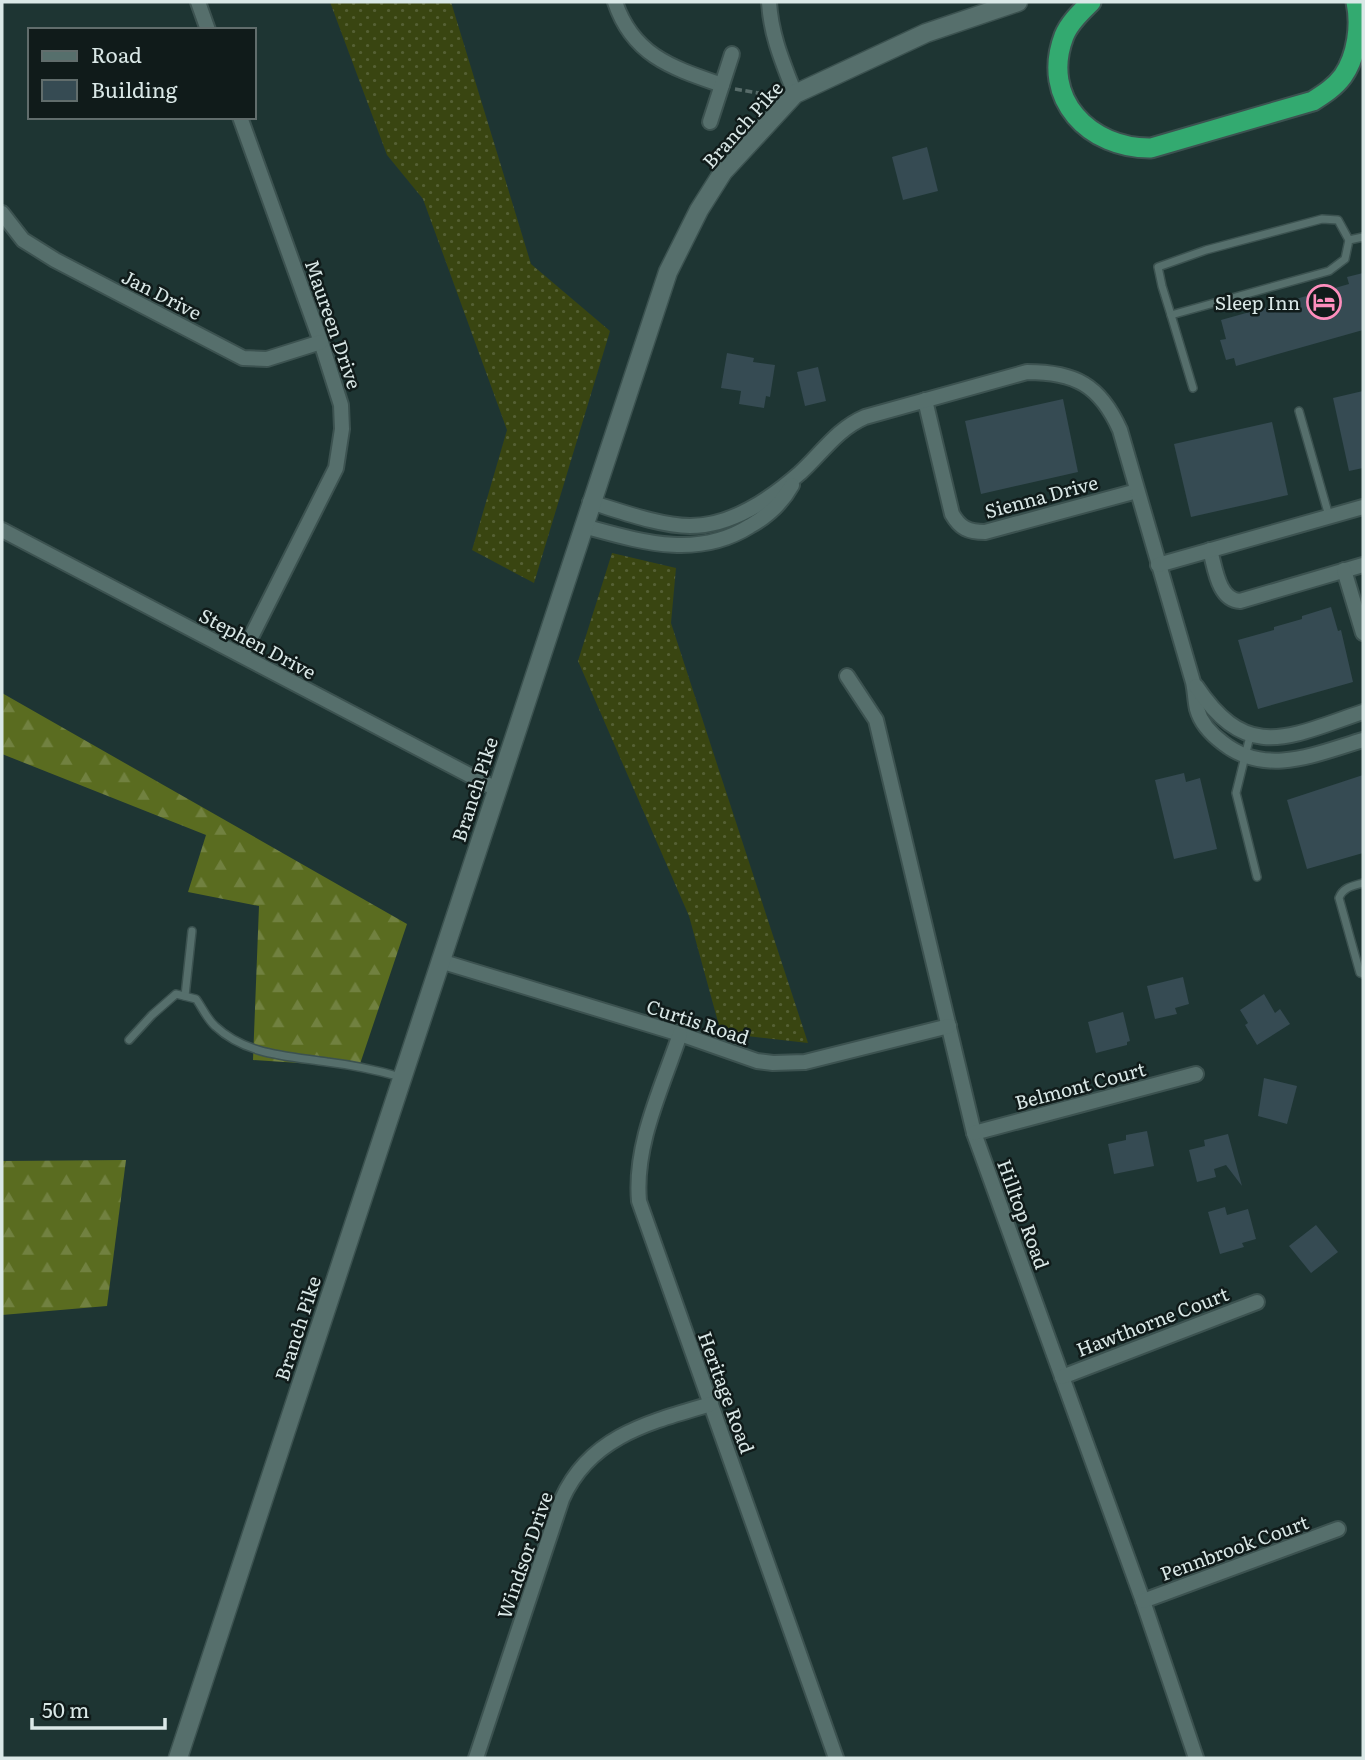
<svg xmlns="http://www.w3.org/2000/svg" width="1365" height="1760" viewBox="0 0 1365 1760" font-family="Literata,serif">
	<style>
		.grass { fill: url(#grass-dots) }
		.forest { fill: url(#forest-firs) }
		.building { fill: #364b53 }
		.lines { fill: none; stroke-linecap: round; stroke-linejoin: round }
		.service-casing { stroke: #3c5250; stroke-width: 10 }
		.minor-casing { stroke: #3c5250; stroke-width: 18 }
		.tertiary-casing { stroke: #3c5250; stroke-width: 21 }
		.trunk-casing { stroke: #3c5250; stroke-width: 23 }
		.path { stroke: #586c6a; stroke-width: 3.5; stroke-dasharray: 7 3.5; stroke-linecap: butt }
		.service { stroke: #566f6c; stroke-width: 7 }
		.minor { stroke: #566f6c; stroke-width: 14 }
		.tertiary { stroke: #566f6c; stroke-width: 18 }
		.trunk { stroke: #33aa70; stroke-width: 19 }
		.labels { text-anchor: middle; dominant-baseline: central; stroke-width: 5; stroke-linejoin: round; paint-order: stroke }
		.street-label { font-size: 19px; fill: #dae8e7; stroke: #101b1a }
		.poi-label { font-size: 19px; fill: #dae8e7; stroke: #101b1a; text-anchor: end }
	</style>
	<defs>
		<pattern id="grass-dots" width="8" height="8" patternUnits="userSpaceOnUse" patternTransform="scale(1.75)"><rect width="8" height="8" fill="#394511"/><path d="M2 2h.1M6 6h.1" fill="none" stroke="#556034" stroke-width="1.8" stroke-linecap="round"/></pattern>
		<pattern id="forest-firs" width="22" height="20" patternUnits="userSpaceOnUse" patternTransform="scale(1.75)"><rect width="22" height="20" fill="#5a6c20"/><path d="M5 1l3.5 6h-7zM16 11l3.5 6h-7z" fill="#718140"/></pattern>
	</defs>
	<rect width="100%" height="100%" fill="#1e3533"/>
	<g class="grass">
		<polygon points="330,2 451,2 531,264 610,331 534,583 472,550 507,430 423,199 387,155"/>
		<polygon points="612,553 676,568 671,623 808,1043 721,1033 689,916 578,661"/>
	</g>
	<g class="forest">
		<polygon points="2,693 407,924 359,1067 253,1060 259,906 188,892 206,835 2,754"/>
		<polygon points="126,1160 107,1306 2,1315 2,1161"/>
	</g>
	<g class="building">
		<polygon points="927,147 938,191 903,200 892,157"/>
		<polygon points="1363,273 1363,330 1236,366 1234,358 1226,360 1220,340 1226,339 1221,320 1349,284 1347,277"/>
		<polygon points="727,353 754,358 753,362 775,365 770,397 766,396 764,408 739,404 741,391 721,388"/>
		<polygon points="818,367 826,401 805,406 797,372"/>
		<polygon points="1363,391 1363,468 1349,471 1333,398"/>
		<polygon points="1063,399 1078,472 981,494 965,421"/>
		<polygon points="1272,422 1288,495 1191,517 1174,444"/>
		<polygon points="1331,607 1338,631 1341,630 1353,682 1258,709 1238,640 1274,630 1274,627 1302,619 1302,616"/>
		<polygon points="1184,773 1186,782 1200,778 1217,849 1174,859 1155,780"/>
		<polygon points="1363,775 1363,853 1307,869 1287,800"/>
		<polygon points="1183,977 1189,1004 1175,1008 1177,1014 1155,1019 1147,986"/>
		<polygon points="1264,994 1275,1013 1280,1009 1290,1024 1257,1045 1245,1025 1248,1023 1240,1010"/>
		<polygon points="1123,1012 1130,1041 1127,1042 1127,1045 1096,1053 1088,1022"/>
		<polygon points="1264,1078 1297,1086 1287,1124 1258,1116"/>
		<polygon points="1147,1131 1154,1166 1114,1174 1108,1144 1126,1140 1126,1135"/>
		<polygon points="1228,1134 1242,1186 1226,1165 1214,1169 1216,1177 1197,1182 1189,1150 1205,1146 1204,1140"/>
		<polygon points="1225,1207 1227,1215 1248,1209 1256,1239 1242,1243 1244,1247 1220,1254 1208,1212"/>
		<polygon points="1316,1225 1338,1252 1311,1273 1289,1246"/>
	</g>
	<g class="lines">
		<g class="service-casing">
			<g id="service">
				<polyline points="1171,315 1162,286 1158,267 1206,250 1322,219 1338,220 1349,240"/>
				<polyline points="1193,388 1171,315 1329,271 1345,259 1349,240 1363,237"/>
				<polyline points="1299,411 1329,516"/>
				<polyline points="1250,736 1236,793 1257,877"/>
				<path d="M1363 883C1353 886 1343 887 1339 898L1360 973 1363 974"/>
				<polyline points="185,996 192,931"/>
				<path d="M129 1040 152 1015 176 994 196 999C202 1007 207 1019 215 1026 246 1055 287 1056 327 1062 352 1065 376 1070 401 1077"/>
			</g>
		</g>
		<g class="minor-casing">
			<g id="minor">
				<polyline points="198,2 208,30"/>
				<path d="M615 2C633 56 673 68 722 85"/>
				<path d="M769 2C771 36 783 63 795 94"/>
				<polyline points="240,117 321,342 341,405 342,429 336,468 242,655"/>
				<polyline points="710,122 732,54"/>
				<polyline points="2,213 23,240 55,260 243,358 267,359 321,342"/>
				<path d="M925 400 952 514C960 528 968 532 985 532L1137 491"/>
				<path d="M590 502C620 511 660 526 690 526 732 526 770 499 800 473 822 453 837 429 865 417L1027 372C1075 372 1100 385 1120 430L1193 682C1195 691 1195 700 1197 709 1201 724 1211 734 1223 743 1266 777 1316 754 1363 740"/>
				<path d="M583 526C639 541 696 560 750 526 768 516 782 503 792 485"/>
				<polyline points="2,530 496,789"/>
				<path d="M1210 550C1215 567 1218 600 1240 601L1363 565"/>
				<polyline points="1158,565 1363,507"/>
				<polyline points="1344,570 1363,633"/>
				<polyline points="847,676 876,720 974,1133 1143,1601 1196,1758"/>
				<path d="M1196 686C1248 764 1290 736 1363 712"/>
				<polyline points="440,961 680,1034 757,1061 773,1063 805,1062 949,1026"/>
				<path d="M680 1034C662 1088 634 1144 639 1201L836 1758"/>
				<polyline points="974,1133 1196,1074"/>
				<polyline points="1062,1377 1257,1302"/>
				<polyline points="1143,1601 1338,1529"/>
				<path d="M476 1758 562 1499C590 1436 650 1422 711 1404"/>
			</g>
		</g>
		<g class="tertiary-casing">
			<polyline id="tertiary" points="178,1758 668,272 699,210 723,172 795,94 926,33 1018,2"/>
		</g>
		<g class="trunk-casing">
			<path id="trunk" d="M1091 2C1081 12 1069 23 1064 36 1040 99 1090 149 1151 148L1313 101C1324 94 1335 87 1343 76 1357 56 1361 25 1356 2"/>
		</g>
		<polyline class="path" points="735,89 764,94"/>
		<use href="#service" class="service"/>
		<use href="#minor" class="minor"/>
		<use href="#tertiary" class="tertiary"/>
		<use href="#trunk" class="trunk"/>
	</g>
	<defs>
		<g id="hotel-ring" transform="scale(1.75)"><circle r="9.5" fill="#101b1a" stroke="#fe8ebd" stroke-width="1.5"/><path d="M-6-4.5h1.5V1H6V5H4.5V3h-9V5H-6ZM-4 0a1.8 1.8 0 1 1 3.6 0ZM.5 0V-2.5h3Q6-2.5 6 0Z" fill="#fe8ebd"/></g>
	</defs>
	<g fill-rule="evenodd">
		<use href="#hotel-ring" x="1324" y="302"/>
	</g>
	<g class="labels">
		<g class="street-label">
			<text transform="translate(742 124) rotate(-48)">Branch Pike</text>
			<text transform="translate(162 294) rotate(27)">Jan Drive</text>
			<text transform="translate(334 324) rotate(71)">Maureen Drive</text>
			<text transform="translate(1041 496) rotate(-15)">Sienna Drive</text>
			<text transform="translate(258 643) rotate(28)">Stephen Drive</text>
			<text transform="translate(474 789) rotate(-72)">Branch Pike</text>
			<text transform="translate(698 1021) rotate(18)">Curtis Road</text>
			<text transform="translate(1080 1085) rotate(-15)">Belmont Court</text>
			<text transform="translate(1024 1214) rotate(70)">Hilltop Road</text>
			<text transform="translate(1152 1321) rotate(-21)">Hawthorne Court</text>
			<text transform="translate(297 1328) rotate(-72)">Branch Pike</text>
			<text transform="translate(727 1392) rotate(70)">Heritage Road</text>
			<text transform="translate(1234 1547) rotate(-20)">Pennbrook Court</text>
			<text transform="translate(524 1555) rotate(-71)">Windsor Drive</text>
		</g>
		<g class="poi-label">
			<text x="1300" y="302">Sleep Inn</text>
		</g>
	</g>
	<rect width="1365" height="1760" fill="none" stroke="#dae8e7" stroke-width="7"/>
	<rect x="28" y="28" width="228" height="91" fill="#101b1a" stroke="#616d6c" stroke-width="2"/>
	<rect x="42" y="51" width="35" height="10" fill="#566f6c" stroke="#616d6c" stroke-width="2"/>
	<text x="91" y="63" font-size="21" fill="#dae8e7">Road</text>
	<rect x="42" y="80" width="35" height="21" fill="#364b53" stroke="#616d6c" stroke-width="2"/>
	<text x="91" y="98" font-size="21" fill="#dae8e7">Building</text>
	<path d="M32 1718v10h133v-10" fill="none" stroke="#dae8e7" stroke-width="3.5"/>
	<text x="42" y="1718" font-size="21" fill="#dae8e7" stroke="#101b1a" stroke-width="5" paint-order="stroke">50 m</text>
</svg>
